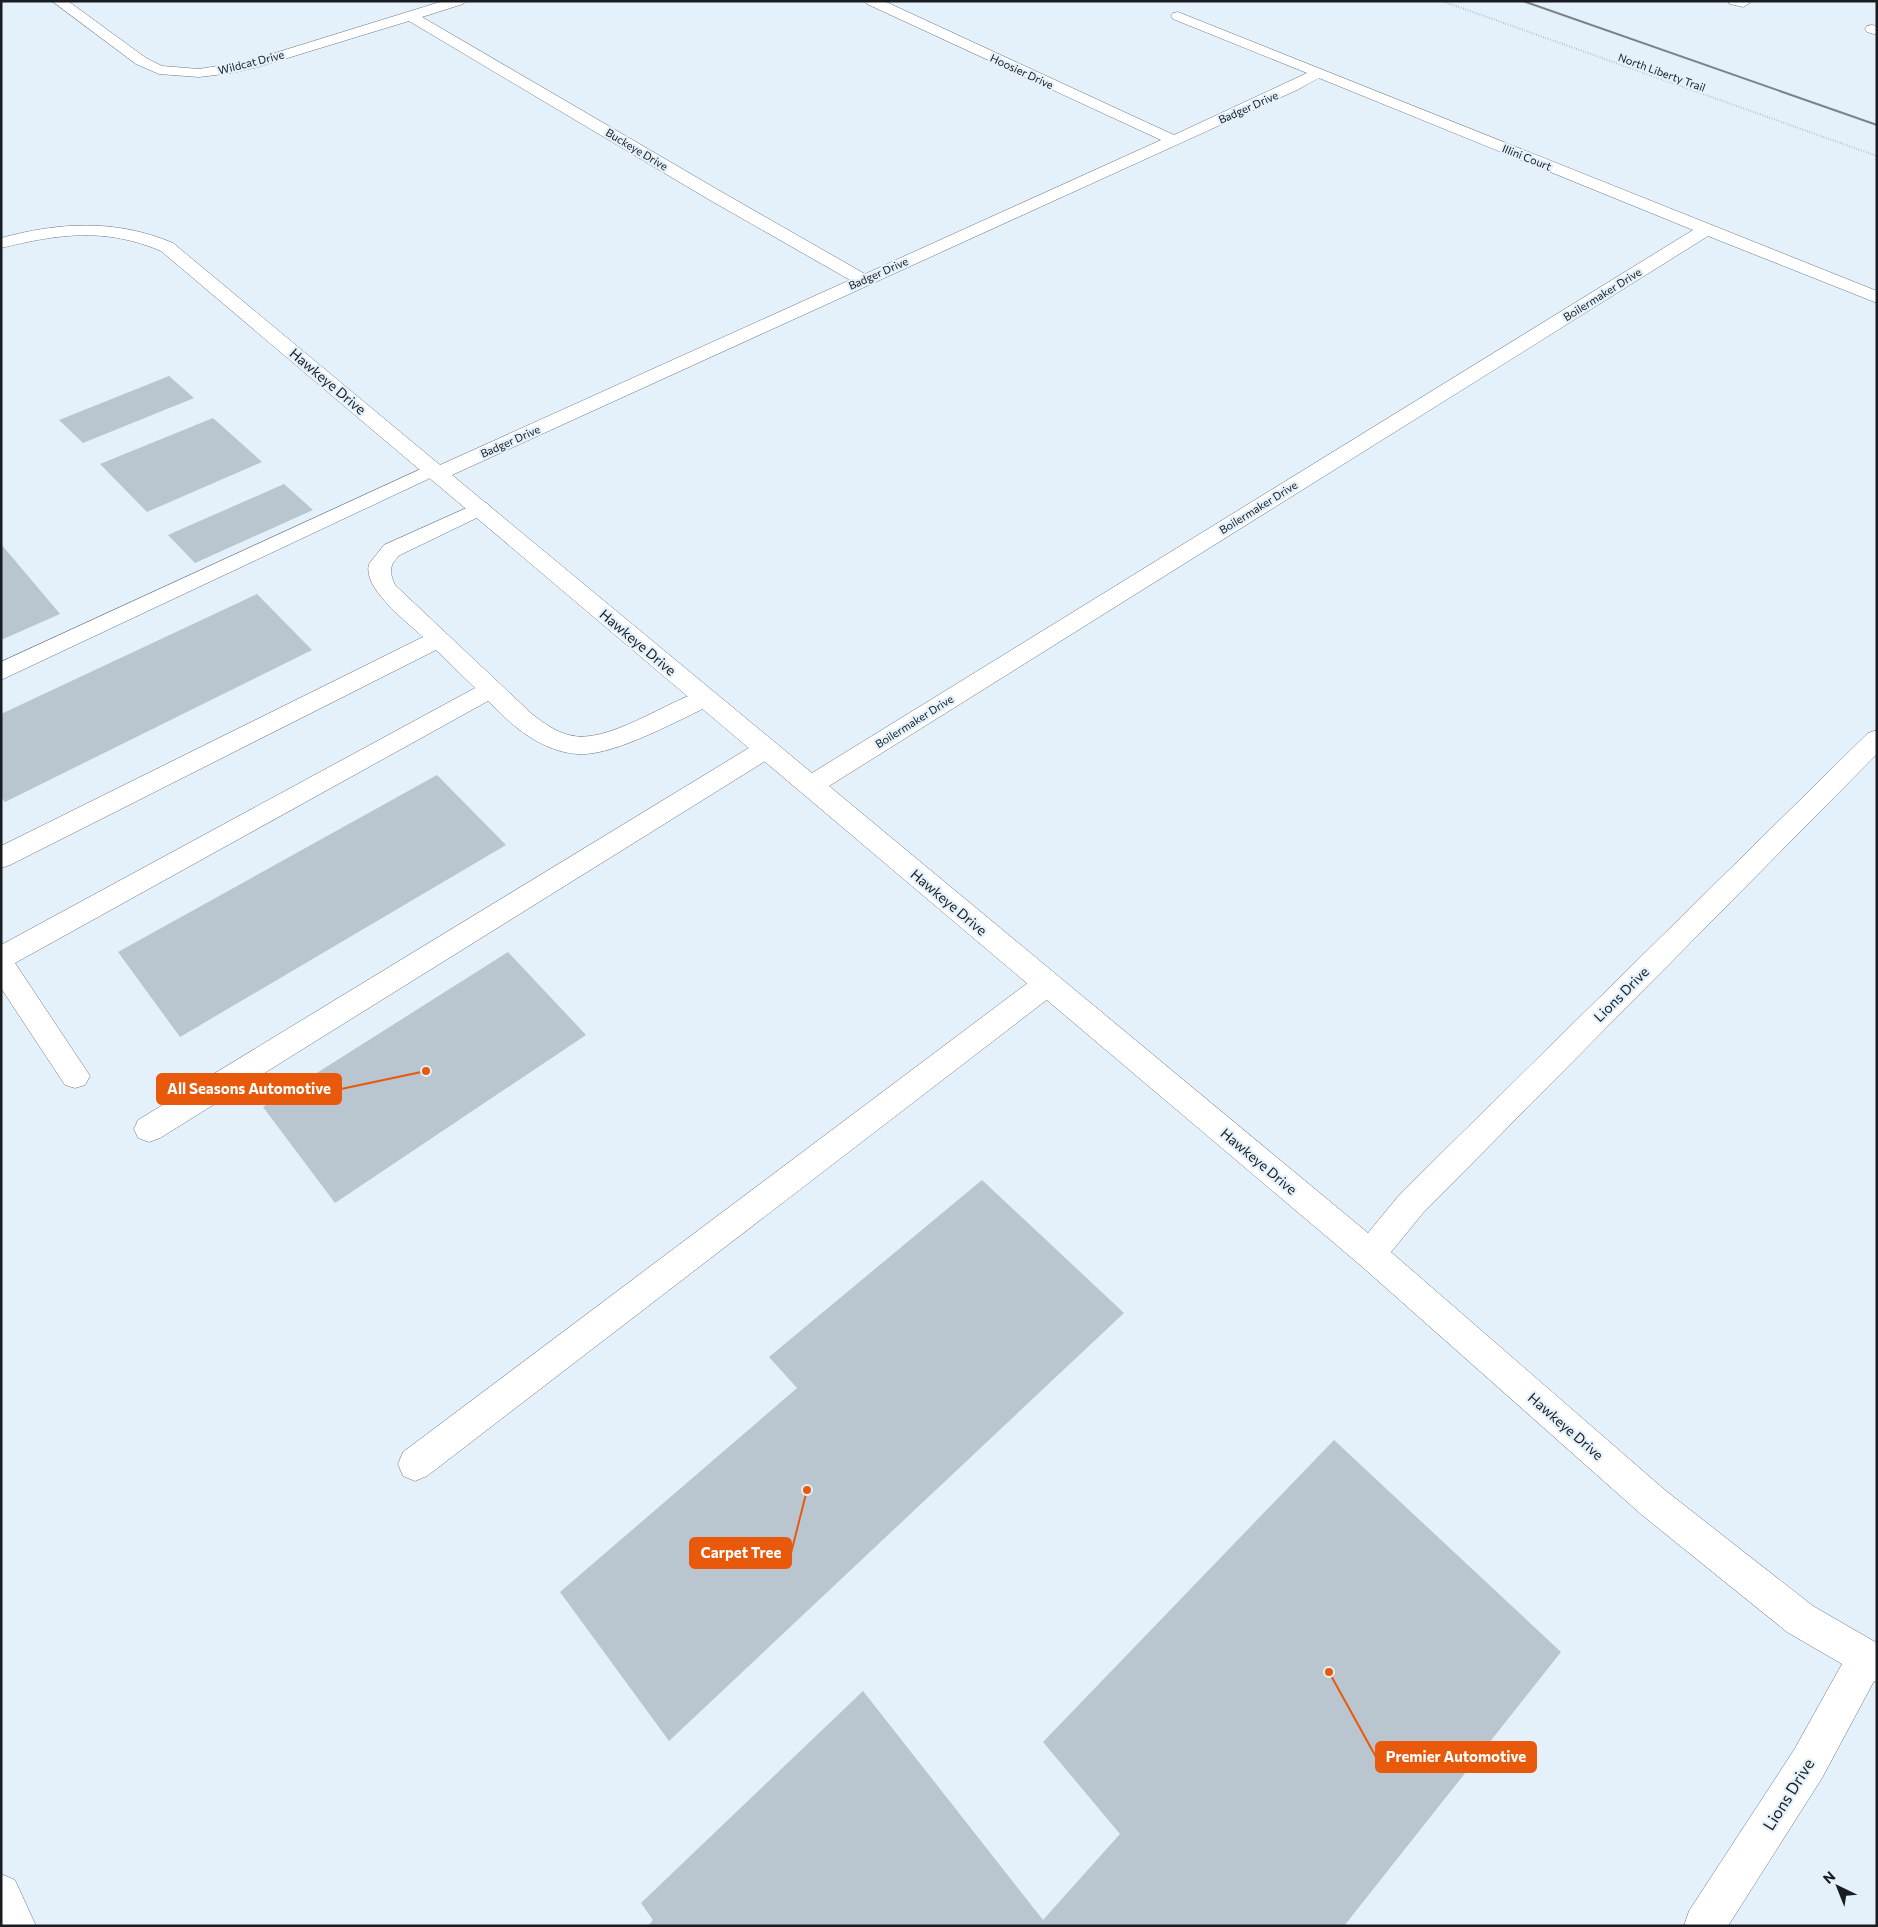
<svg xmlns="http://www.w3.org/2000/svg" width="1878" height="1927" viewBox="0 0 1878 1927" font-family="Commissioner,sans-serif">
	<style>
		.building { fill: #b9c5cf }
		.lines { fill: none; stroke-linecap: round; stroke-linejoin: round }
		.service-casing { stroke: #6c7780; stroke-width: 1 }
		.minor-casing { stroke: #6c7780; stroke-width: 1 }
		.tertiary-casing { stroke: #6c7780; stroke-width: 1 }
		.path { stroke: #959ea6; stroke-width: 2; stroke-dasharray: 0.5 2; stroke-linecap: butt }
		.service { fill: #fff; fill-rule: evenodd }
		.minor { fill: #fff; fill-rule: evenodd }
		.tertiary { fill: #fff; fill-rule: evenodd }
		.rail { stroke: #7b838a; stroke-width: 2 }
		.labels { text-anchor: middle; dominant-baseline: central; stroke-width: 4.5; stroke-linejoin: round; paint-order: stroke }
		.far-street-label { font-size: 11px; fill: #191d21; stroke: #e4f1fb }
		.street-label { font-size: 14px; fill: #191d21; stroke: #e4f1fb }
		.near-street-label { font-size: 16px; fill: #191d21; stroke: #e4f1fb }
		.leader { fill: none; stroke: #e8590c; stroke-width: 2 }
		.callout-dot { fill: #e8590c; stroke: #e4f1fb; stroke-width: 2 }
		.callout { fill: #e8590c; stroke: #e8590c; stroke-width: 2 }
		.callout-label { font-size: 15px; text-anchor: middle; font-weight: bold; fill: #fff }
	</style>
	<rect width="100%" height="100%" fill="#e4f1fb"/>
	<g class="building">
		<polygon points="169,376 194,398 83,443 59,420"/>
		<polygon points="213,418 262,462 147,512 100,464"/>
		<polygon points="284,484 313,510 195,563 168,535"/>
		<polygon points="1,544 60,614 1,640"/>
		<polygon points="257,594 312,650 5,802 1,797 1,714"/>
		<polygon points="437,775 506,845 180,1037 118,952"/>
		<polygon points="508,952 586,1035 335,1203 263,1107"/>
		<polygon points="982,1180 1124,1313 669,1741 560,1592 797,1388 769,1357"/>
		<polygon points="1334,1440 1561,1652 1344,1926 648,1926 653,1920 641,1903 863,1691 1043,1920 1120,1834 1043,1742"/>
	</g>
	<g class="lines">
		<g class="service-casing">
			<g id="service">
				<polygon points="434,463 441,465 444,469 441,473 1,680 1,662"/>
				<path d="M480 502 487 503 491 508 487 513 400 555C389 565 389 572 395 585L533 715C544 723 556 732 569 735 606 746 668 700 705 690L713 692 717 698 713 704C681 719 612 757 578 754 556 753 533 741 516 727 506 719 497 710 488 701L15 963 90 1076 85 1085 75 1088 65 1085 1 988V945L475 688 436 650 10 865 1 868V846L423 637C407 622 362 588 369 564L384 545Z"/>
				<polygon points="766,740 775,743 778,749 775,755 160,1138 149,1142 138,1138 134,1129 138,1120 757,743"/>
				<polygon points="1047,973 1057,976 1061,984 1057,992 427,1476 415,1481 403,1476 398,1464 403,1452 1037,976"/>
			</g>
		</g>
		<g class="minor-casing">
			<g id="minor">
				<path d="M52 1H68L146 58 162 66 199 69 249 61 443 1H465L463 4 422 17 720 191 865 274 1161 140 867 4 865 1H884L1174 135 1307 73 1173 19 1171 16 1173 13 1178 12 1877 291V303L1708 236 829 786 1368 1233 1401 1193 1868 733 1877 730V754L1423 1213 1391 1252 1666 1491 1813 1606 1877 1643V1683L1874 1681 1822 1778 1728 1926H1684L1689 1911 1794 1750 1842 1664 1787 1632 1642 1515 1359 1264 161 251C105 227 58 234 1 248V238C60 222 116 219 173 243L440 465 850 280 708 199 409 21 258 67 232 73 199 77 159 74 136 64ZM1319 78 1693 230 812 773 452 475 1297 90Z"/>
				<polygon points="1728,1 1749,1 1750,3 1743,7 1730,4"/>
				<polygon points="1872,25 1877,26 1877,35 1867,32 1865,29 1867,26"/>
			</g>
		</g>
		<g class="tertiary-casing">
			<polygon id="tertiary" points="1,1874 15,1880 36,1926 1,1926"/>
		</g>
		<polyline class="path" points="1442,1 1877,156"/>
		<use href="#service" class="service"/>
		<use href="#minor" class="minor"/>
		<use href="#tertiary" class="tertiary"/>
		<polyline class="rail" points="1523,1 1877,125"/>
	</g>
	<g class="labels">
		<g class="far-street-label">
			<text transform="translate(251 62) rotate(-14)">Wildcat Drive</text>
			<text transform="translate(1022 71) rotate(25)">Hoosier Drive</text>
			<text transform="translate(1662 72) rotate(20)">North Liberty Trail</text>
			<text transform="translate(1248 107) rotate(-24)">Badger Drive</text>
			<text transform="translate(637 149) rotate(31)">Buckeye Drive</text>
			<text transform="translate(1527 157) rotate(22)">Illini Court</text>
			<text transform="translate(878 273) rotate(-24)">Badger Drive</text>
			<text transform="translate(1602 294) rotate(-32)">Boilermaker Drive</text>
			<text transform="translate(510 441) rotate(-24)">Badger Drive</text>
			<text transform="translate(1258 507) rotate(-32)">Boilermaker Drive</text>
			<text transform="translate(914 721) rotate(-32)">Boilermaker Drive</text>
		</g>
		<g class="street-label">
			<text transform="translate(328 381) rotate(40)">Hawkeye Drive</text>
			<text transform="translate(638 642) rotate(40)">Hawkeye Drive</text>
			<text transform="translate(949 902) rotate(40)">Hawkeye Drive</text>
			<text transform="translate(1621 994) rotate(-45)">Lions Drive</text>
			<text transform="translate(1259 1161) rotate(40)">Hawkeye Drive</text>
			<text transform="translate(1566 1426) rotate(41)">Hawkeye Drive</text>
		</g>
		<g class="near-street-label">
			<text transform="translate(1788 1794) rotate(-58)">Lions Drive</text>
		</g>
	</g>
	<path class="leader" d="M426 1071L341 1089M807 1490L791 1553M1329 1672L1376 1757"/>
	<g class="callout-dot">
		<circle cx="426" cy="1071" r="5"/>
		<circle cx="807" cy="1490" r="5"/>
		<circle cx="1329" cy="1672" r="5"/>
	</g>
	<g class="callout">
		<rect x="157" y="1074" width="184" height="30" rx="5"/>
		<rect x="690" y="1538" width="101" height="30" rx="5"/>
		<rect x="1376" y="1742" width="160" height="30" rx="5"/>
	</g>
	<g class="callout-label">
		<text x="249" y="1094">All Seasons Automotive</text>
		<text x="741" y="1558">Carpet Tree</text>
		<text x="1456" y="1762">Premier Automotive</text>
	</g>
	<rect width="1878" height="1927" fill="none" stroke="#191d21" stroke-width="5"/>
	<g transform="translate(1838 1887) rotate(317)" stroke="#e4f1fb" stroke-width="4" paint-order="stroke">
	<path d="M0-4L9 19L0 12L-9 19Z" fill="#191d21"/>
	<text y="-8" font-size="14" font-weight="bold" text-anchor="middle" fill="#191d21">N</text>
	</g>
</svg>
